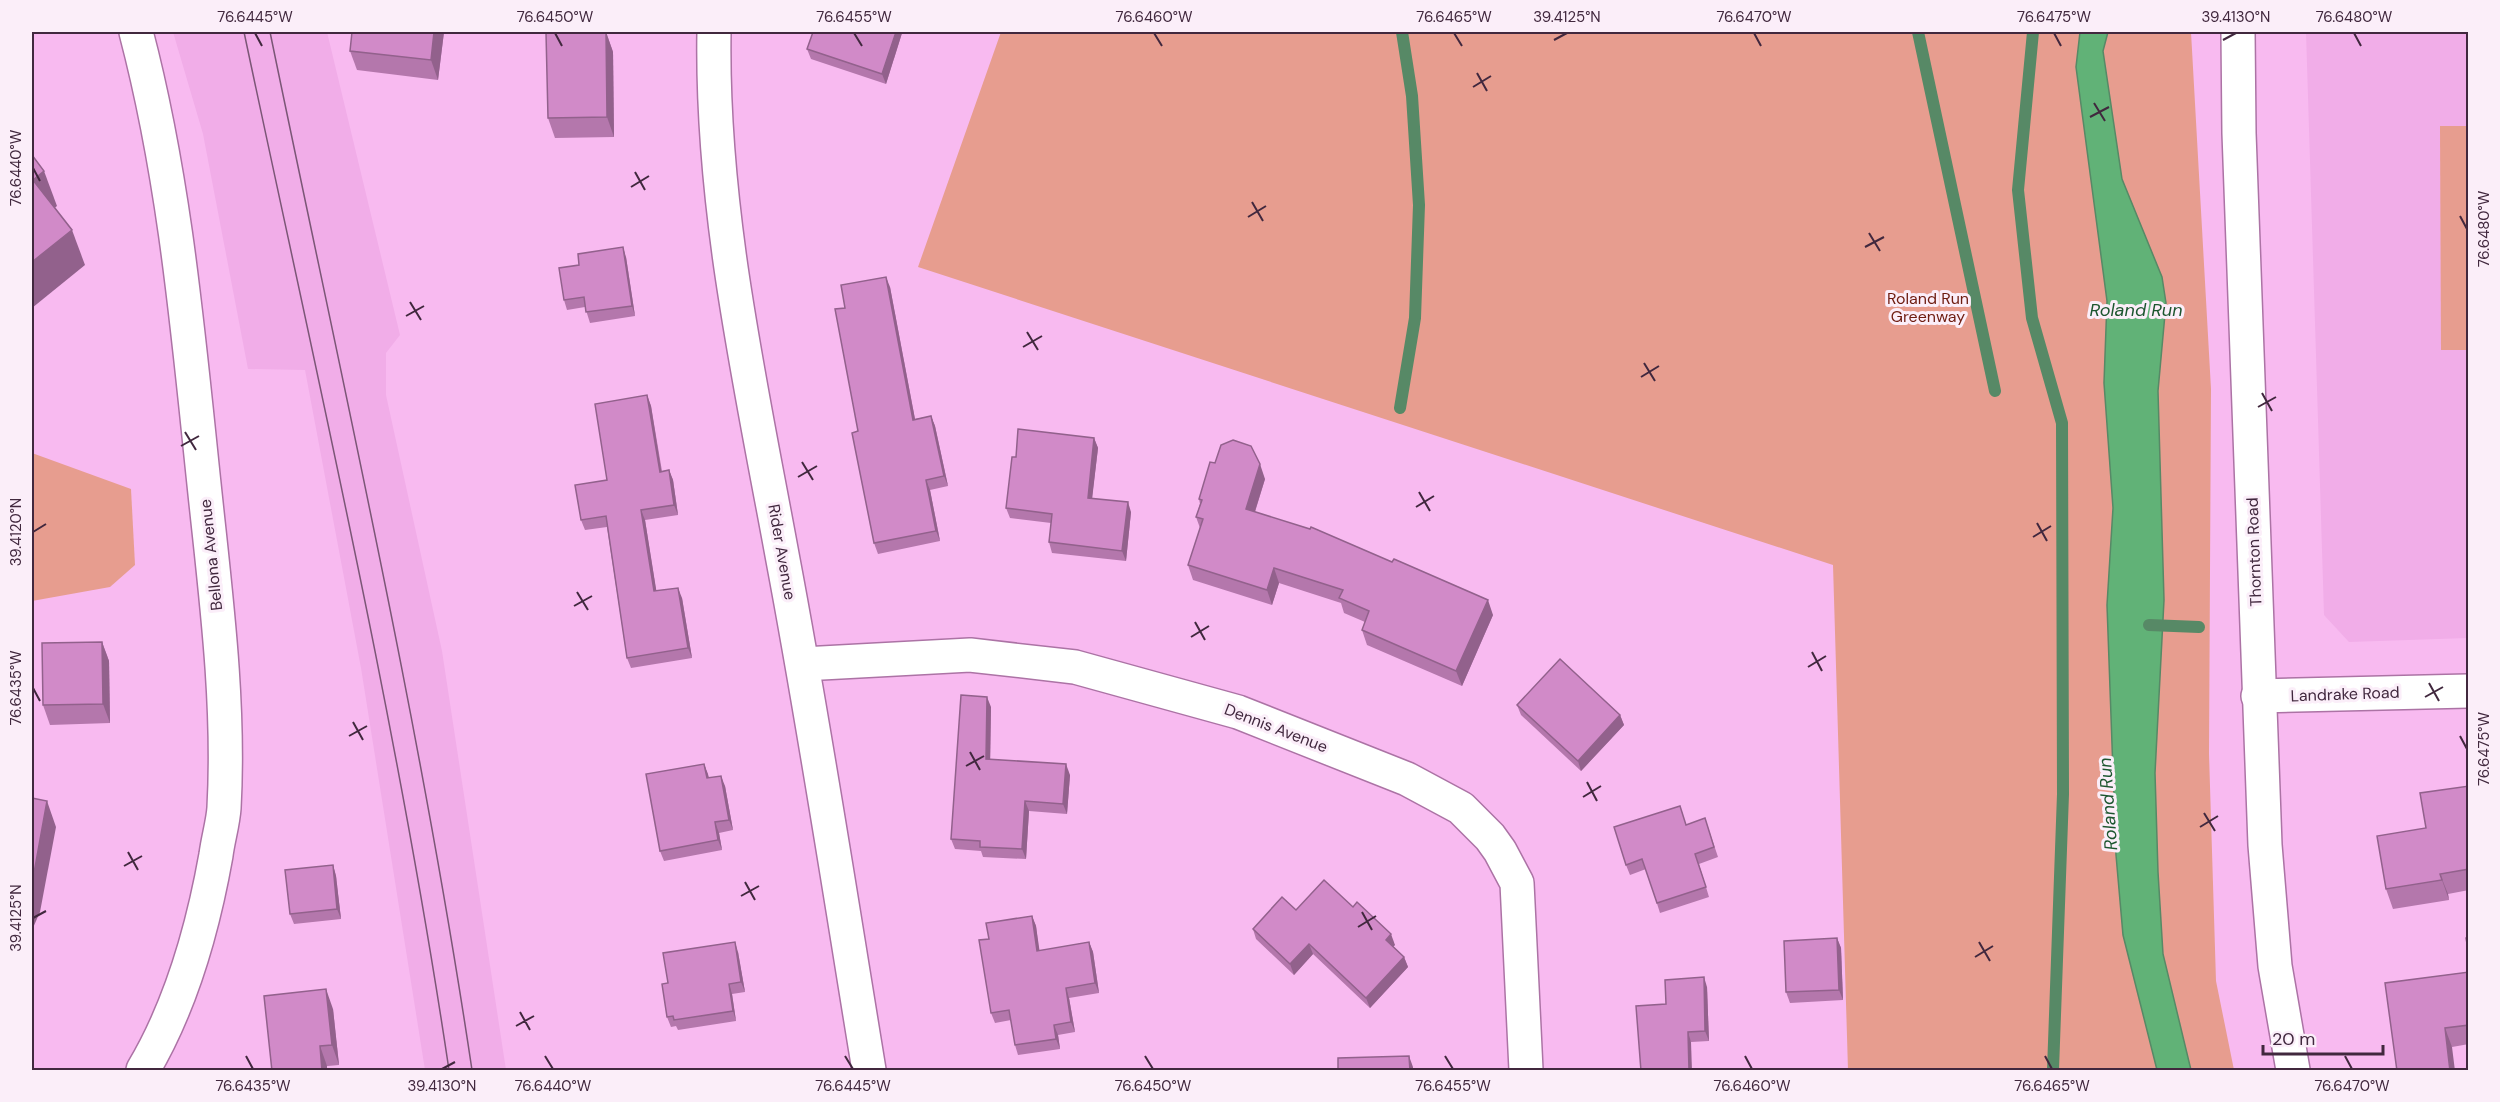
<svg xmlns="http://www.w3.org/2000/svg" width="2500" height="1102" viewBox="0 0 2500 1102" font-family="'DM Sans',sans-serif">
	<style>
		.built { fill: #f1ade8 }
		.green { fill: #e79d8f }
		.water { fill: #61b277; stroke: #578966; stroke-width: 1.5 }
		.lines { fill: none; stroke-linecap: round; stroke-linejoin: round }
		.stream { stroke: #578966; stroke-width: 12 }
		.minor-casing { stroke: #ac73a5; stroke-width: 36 }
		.minor { stroke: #fff; stroke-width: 33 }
		.tram { stroke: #7b5676; stroke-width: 1.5 }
		.wall { fill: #b477ac }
		.shaded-wall { fill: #92618c }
		.building { fill: #d18ac8; stroke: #92618c; stroke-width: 1.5 }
		.ticks { fill: none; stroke: #41283e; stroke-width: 2 }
		.labels { text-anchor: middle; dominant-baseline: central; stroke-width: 6; stroke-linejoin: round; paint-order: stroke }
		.park-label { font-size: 16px; fill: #6e1c10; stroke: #fbeef9 }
		.street-label { font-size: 16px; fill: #41283e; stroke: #fbeef9 }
		.water-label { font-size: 18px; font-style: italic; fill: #1c562f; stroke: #fbeef9 }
		.neatline { fill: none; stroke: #41283e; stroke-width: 2 }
		.ticks-label { font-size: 15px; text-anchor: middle; fill: #41283e }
	</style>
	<rect width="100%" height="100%" fill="#f8baf0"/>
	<g class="built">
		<polygon points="173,32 327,32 400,335 386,353 386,395 442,651 506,1070 425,1070 361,668 305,370 248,369 203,134"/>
		<polygon points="2306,32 2468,32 2468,638 2349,642 2324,615"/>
	</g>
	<g class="green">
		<polygon points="1001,32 2191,32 2211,389 2209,754 2216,981 2234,1070 1848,1070 1833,565 918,267"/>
		<polygon points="2440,126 2468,126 2468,350 2441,350"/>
		<polygon points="32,453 131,489 135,565 110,587 32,601"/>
	</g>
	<polygon class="water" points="2080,32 2108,32 2103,51 2122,179 2162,277 2166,303 2158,391 2164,600 2155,773 2158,872 2163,954 2191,1070 2157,1070 2123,935 2116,855 2107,605 2113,508 2104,383 2107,301 2076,67"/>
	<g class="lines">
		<g class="stream">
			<polyline points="1918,32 1995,391"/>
			<polyline points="2033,32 2018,190 2032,318 2062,423 2063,794 2053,1070"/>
			<polyline points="1400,408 1415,318 1419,205 1412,96 1402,32"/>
			<polyline points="2149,625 2199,627"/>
		</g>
		<g class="minor-casing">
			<g id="minor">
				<path d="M136 32C175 180 188 332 204 484 215 590 230 700 224 808 223 823 218 839 216 855 203 928 181 1006 143 1070"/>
				<path d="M714 32C711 210 751 385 783 560 815 729 841 900 869 1070"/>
				<polyline points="2238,32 2239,133 2265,845 2275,966 2293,1070"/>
				<polyline points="803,664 970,655 1075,667 1238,712 1407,779 1461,808 1490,837 1500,851 1517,883 1526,1070"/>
				<polyline points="2258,696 2468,691"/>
			</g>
		</g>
		<use href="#minor" class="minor"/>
		<g class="tram">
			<path d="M244 32C317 377 397 721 449 1070"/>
			<path d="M270 32C341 377 420 722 472 1070"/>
		</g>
	</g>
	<g class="wall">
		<polygon points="444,32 438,80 357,70 350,51"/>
		<polygon points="606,32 613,52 614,137 555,138 548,118"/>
		<polygon points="813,32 902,32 902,33 886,84 811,59 807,49"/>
		<polygon points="626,257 635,316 590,323 585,307 567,310 564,300"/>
		<polygon points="890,287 915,419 931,416 935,426 948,486 930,490 940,541 878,554 874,543 858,431 845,308"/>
		<polygon points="647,395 651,406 662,471 669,470 673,480 678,515 645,520 656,590 682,598 692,658 631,668 627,658 607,527 585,530 581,520 607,480"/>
		<polygon points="1094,438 1098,448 1092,498 1131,512 1126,561 1052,553 1049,542 1051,523 1010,518 1006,508 1016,457"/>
		<polygon points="1215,463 1265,479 1255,512 1493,615 1462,686 1367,645 1362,630 1365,622 1344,613 1341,603 1279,583 1272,605 1193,580 1188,565 1200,528 1196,517 1200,504 1199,499"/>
		<polygon points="102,642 109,661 110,723 50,725 43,705"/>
		<polygon points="1517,705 1620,715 1624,725 1581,771 1521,715"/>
		<polygon points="991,707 990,760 1070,775 1067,814 1029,811 1026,859 983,857 981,851 955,849 951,839"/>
		<polygon points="704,764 709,778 725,786 733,830 719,833 722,850 664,861 660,851"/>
		<polygon points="2469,786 2469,890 2448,894 2449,900 2393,909 2386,889 2426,828"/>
		<polygon points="1705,818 1718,857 1699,864 1709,897 1660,913 1646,869 1630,875 1626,865 1686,825"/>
		<polygon points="333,865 336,876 341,919 294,924 290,914"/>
		<polygon points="1353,907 1395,945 1393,946 1404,957 1408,967 1370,1008 1313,954 1294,975 1256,939 1253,929 1296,910"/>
		<polygon points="1032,916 1036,926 1039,951 1089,942 1093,952 1099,993 1069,998 1075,1032 1058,1035 1060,1049 1018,1055 1015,1045 1011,1020 995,1023 991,1013 989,939"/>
		<polygon points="1837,938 1841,948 1843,1000 1790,1003 1786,992"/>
		<polygon points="738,952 745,992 732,994 736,1021 678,1030 676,1026 671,1027 667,1017 668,983"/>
		<polygon points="2469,972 2469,1044 2452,1047 2385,983"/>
		<polygon points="1707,987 1709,1041 1691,1042 1666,1004"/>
		<polygon points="333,1009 339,1065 272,1071"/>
	</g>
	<g class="shaded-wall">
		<polygon points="434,32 444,32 438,80 431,60"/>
		<polygon points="606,32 613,52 614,137 607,117"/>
		<polygon points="896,32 902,32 902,33 886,84 882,74"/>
		<polygon points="44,171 57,206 46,215 33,180"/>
		<polygon points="72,230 85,265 32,308 32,262"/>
		<polygon points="623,247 626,257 635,316 632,306"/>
		<polygon points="886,277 890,287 917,430 913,420"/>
		<polygon points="647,395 651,406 663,482 660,472"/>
		<polygon points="931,416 935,426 948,486 944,476"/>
		<polygon points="1094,438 1098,448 1091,508 1088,498"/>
		<polygon points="1260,464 1265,479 1251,524 1246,509"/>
		<polygon points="669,470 673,480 678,515 674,505"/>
		<polygon points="926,480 930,490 940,541 936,531"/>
		<polygon points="1128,502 1131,512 1126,561 1122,551"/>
		<polygon points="641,510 645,520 658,601 654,591"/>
		<polygon points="1274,568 1279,583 1272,605 1267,590"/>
		<polygon points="678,588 682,598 692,658 688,648"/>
		<polygon points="1488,600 1493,615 1462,686 1456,671"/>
		<polygon points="102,642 109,661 110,723 103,704"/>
		<polygon points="987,697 991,707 990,770 986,759"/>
		<polygon points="1620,715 1624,725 1581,771 1578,761"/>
		<polygon points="704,764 708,774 711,789 707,778"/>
		<polygon points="1066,764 1070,775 1067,814 1063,804"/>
		<polygon points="721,776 725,786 733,830 729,820"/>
		<polygon points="47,801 56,827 40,912 32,930 32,884"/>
		<polygon points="1025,801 1029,811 1026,859 1022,849"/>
		<polygon points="715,822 719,833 722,850 718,840"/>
		<polygon points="333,865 336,876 341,919 337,909"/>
		<polygon points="2440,874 2448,894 2449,900 2442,880"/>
		<polygon points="1032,916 1036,926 1041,961 1037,951"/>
		<polygon points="1391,934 1395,945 1390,950 1386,940"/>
		<polygon points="1837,938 1841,948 1843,1000 1839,990"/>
		<polygon points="735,942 738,952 745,992 741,982"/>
		<polygon points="1089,942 1093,952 1099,993 1095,983"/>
		<polygon points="1309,944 1313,954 1294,975 1290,964"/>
		<polygon points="1404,957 1408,967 1370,1008 1366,998"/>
		<polygon points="1704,977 1707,987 1709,1041 1705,1031"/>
		<polygon points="729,984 732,994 736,1021 733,1011"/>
		<polygon points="1066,988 1069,998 1075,1032 1071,1022"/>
		<polygon points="326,989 333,1009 339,1065 332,1045"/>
		<polygon points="1054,1025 1058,1035 1060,1049 1056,1039"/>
		<polygon points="2445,1028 2452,1047 2455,1071 2450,1071"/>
		<polygon points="1688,1032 1691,1042 1692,1071 1689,1071"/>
		<polygon points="320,1046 327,1066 327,1071 322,1071"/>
		<polygon points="1409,1056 1413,1067 1413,1071 1410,1071"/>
	</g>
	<g class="building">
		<polygon points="352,32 434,32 431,60 350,51"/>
		<polygon points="606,32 607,117 548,118 546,33"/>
		<polygon points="813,32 896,32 882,74 807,49"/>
		<polygon points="32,155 44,171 33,180 72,230 32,262"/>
		<polygon points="623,247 632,306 586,312 584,297 564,300 559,268 579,265 578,254"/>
		<polygon points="886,277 913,420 931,416 944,476 926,480 936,531 874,543 852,433 858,431 835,309 845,308 841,285"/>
		<polygon points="647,395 660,472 669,470 674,505 641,510 654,591 678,588 688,648 627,658 606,516 581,520 575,485 607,480 595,404"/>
		<polygon points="1018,429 1094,438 1088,498 1128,502 1122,551 1049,542 1052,514 1006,508 1012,457 1016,457"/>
		<polygon points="1233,440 1251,446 1260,464 1246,509 1310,529 1311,527 1392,562 1394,559 1488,600 1456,671 1362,630 1369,611 1339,598 1343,590 1274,568 1267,590 1188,565 1203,519 1196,517 1202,500 1199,499 1210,462 1215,463 1221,445"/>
		<polygon points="102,642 103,704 43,705 42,643"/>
		<polygon points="1560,659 1620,715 1578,761 1517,705"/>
		<polygon points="961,695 987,697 986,759 1066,764 1063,804 1025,801 1022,849 980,847 980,841 951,839"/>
		<polygon points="704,764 707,778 721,776 729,820 715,822 718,840 660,851 646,774"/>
		<polygon points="2469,786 2469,869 2440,874 2442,880 2386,889 2377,836 2426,828 2420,793"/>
		<polygon points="32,798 47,801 32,884"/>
		<polygon points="1680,806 1686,825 1705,818 1714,847 1695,854 1706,887 1657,903 1642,859 1626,865 1614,827"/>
		<polygon points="333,865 337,909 290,914 285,870"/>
		<polygon points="1324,880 1353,907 1357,902 1391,934 1386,940 1404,957 1366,998 1309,944 1290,964 1253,929 1282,897 1296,910"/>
		<polygon points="1032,916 1037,951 1089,942 1095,983 1066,988 1071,1022 1054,1025 1056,1039 1015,1045 1009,1010 991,1013 979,940 989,939 986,923"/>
		<polygon points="2469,937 2469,954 2466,938"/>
		<polygon points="1837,938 1839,990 1786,992 1784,941"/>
		<polygon points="735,942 741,982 729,984 733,1011 674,1020 673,1016 667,1017 662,984 668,983 663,953"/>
		<polygon points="2469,972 2469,1025 2445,1028 2450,1071 2397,1071 2385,983"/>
		<polygon points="1704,977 1705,1031 1688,1032 1689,1071 1641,1071 1636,1006 1666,1004 1665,980"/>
		<polygon points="326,989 332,1045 320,1046 322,1071 272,1071 264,996"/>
		<polygon points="1409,1056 1410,1071 1338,1071 1338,1058"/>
	</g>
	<path class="ticks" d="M255 33 262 46M555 33 562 46M854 33 862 46M1154 33 1162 46M1454 33 1462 46M1754 33 1761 46M2054 33 2061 46M2354 33 2361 46M1554 40 1567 33M2223 40 2236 33M1477 73 1487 91M1473 87 1491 76M2094 103 2105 121M2090 117 2109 107M33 168 40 181M635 172 645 190M631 187 649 176M1252 202 1263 221M2460 216 2467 229M1248 217 1266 206M1869 233 1880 251M1865 247 1884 237M410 302 421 320M406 316 424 306M1027 332 1038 350M1023 347 1042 336M1644 363 1655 381M1641 377 1659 366M2262 393 2272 411M2258 407 2276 397M185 432 196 450M181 446 199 436M802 462 813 480M798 477 817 466M1419 492 1430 511M1416 507 1434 496M2037 523 2047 541M33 532 46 524M2033 537 2051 526M577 592 588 610M574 606 592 596M1195 622 1205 640M1191 637 1209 626M1812 652 1822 671M1808 667 1826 656M2429 683 2439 701M33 688 40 701M2425 697 2443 687M353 722 363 740M349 736 367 726M2460 736 2467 749M970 752 980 770M966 766 984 756M1587 782 1597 801M1583 797 1601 786M2204 813 2215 831M2200 827 2218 816M128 852 138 870M124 866 142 856M745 882 755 900M741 896 759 886M1362 912 1372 930M33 918 46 911M1358 927 1376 916M1979 942 1990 961M1975 957 1993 946M520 1012 530 1030M516 1026 534 1016M246 1056 253 1069M545 1056 553 1069M845 1056 853 1069M1145 1056 1153 1069M1445 1056 1453 1069M1745 1056 1752 1069M2045 1056 2052 1069M2345 1056 2352 1069M442 1069 455 1062"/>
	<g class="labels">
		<g class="park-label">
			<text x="1928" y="298">Roland Run<tspan x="1928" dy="18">Greenway</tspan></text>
		</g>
		<g class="street-label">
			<text transform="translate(782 552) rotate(80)">Rider Avenue</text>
			<text transform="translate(2254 552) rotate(-92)">Thornton Road</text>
			<text transform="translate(211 555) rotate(-96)">Bellona Avenue</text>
			<text transform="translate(2345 694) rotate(-2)">Landrake Road</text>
			<text transform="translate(1276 728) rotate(21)">Dennis Avenue</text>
		</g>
		<g class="water-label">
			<text x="2136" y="310">Roland Run</text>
			<text transform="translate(2108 804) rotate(-94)">Roland Run</text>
		</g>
	</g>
	<rect width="2500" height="1102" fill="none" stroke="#fbeef9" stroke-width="66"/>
	<path d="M2263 1045v9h120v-9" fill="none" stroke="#41283e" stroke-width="3"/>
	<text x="2272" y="1045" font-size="18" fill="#41283e" stroke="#fbeef9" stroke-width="4.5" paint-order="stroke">20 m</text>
	<rect x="33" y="33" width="2434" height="1036" class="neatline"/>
	<g class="ticks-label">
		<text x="255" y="22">76.6445°W</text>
		<text x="555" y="22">76.6450°W</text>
		<text x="854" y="22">76.6455°W</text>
		<text x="1154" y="22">76.6460°W</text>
		<text x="1454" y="22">76.6465°W</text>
		<text x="1567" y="22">39.4125°N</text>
		<text x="1754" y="22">76.6470°W</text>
		<text x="2054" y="22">76.6475°W</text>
		<text x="2236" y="22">39.4130°N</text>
		<text x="2354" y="22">76.6480°W</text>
		<text transform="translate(16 168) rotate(-90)" y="5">76.6440°W</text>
		<text transform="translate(2484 229) rotate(-90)" y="5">76.6480°W</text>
		<text transform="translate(16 532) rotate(-90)" y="5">39.4120°N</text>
		<text transform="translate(16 688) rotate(-90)" y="5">76.6435°W</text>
		<text transform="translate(2484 749) rotate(-90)" y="5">76.6475°W</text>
		<text transform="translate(16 918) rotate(-90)" y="5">39.4125°N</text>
		<text x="253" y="1091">76.6435°W</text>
		<text x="442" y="1091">39.4130°N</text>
		<text x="553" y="1091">76.6440°W</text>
		<text x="853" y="1091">76.6445°W</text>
		<text x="1153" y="1091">76.6450°W</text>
		<text x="1453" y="1091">76.6455°W</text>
		<text x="1752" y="1091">76.6460°W</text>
		<text x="2052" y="1091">76.6465°W</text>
		<text x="2352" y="1091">76.6470°W</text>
	</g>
</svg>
